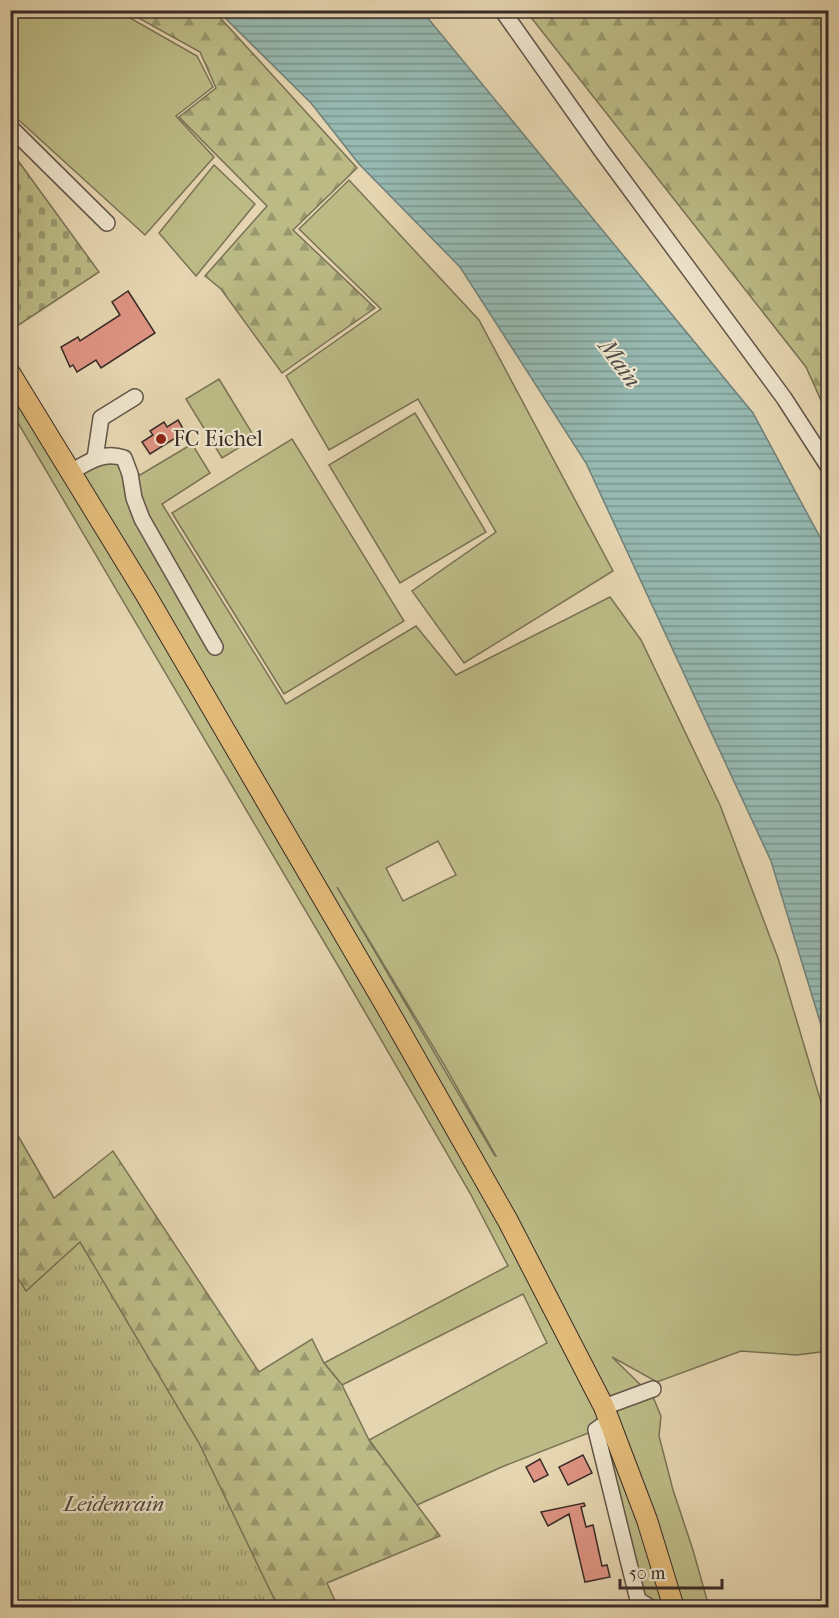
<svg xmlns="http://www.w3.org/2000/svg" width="839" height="1618" viewBox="0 0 839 1618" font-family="'IM FELL French Canon',serif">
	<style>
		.grass { fill: #bcbb86; stroke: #7a7356; stroke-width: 1.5; fill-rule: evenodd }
		.forest { fill: url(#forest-firs); stroke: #7a7356; stroke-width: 1.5 }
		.cemetery { fill: url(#cemetery-stones); stroke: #7a7356; stroke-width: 1.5 }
		.park { fill: url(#park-tufts); stroke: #7a7356; stroke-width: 1.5 }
		.water { fill: url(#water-rules); stroke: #708079; stroke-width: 1.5 }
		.building { fill: #de9382; stroke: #382b27; stroke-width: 1.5 }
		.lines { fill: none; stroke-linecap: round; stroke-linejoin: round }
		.minor-casing { stroke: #635649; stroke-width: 18 }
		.major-casing { stroke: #382b27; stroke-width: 22 }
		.minor { stroke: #eee4cc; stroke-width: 15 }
		.major { stroke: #e2ba78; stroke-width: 20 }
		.poi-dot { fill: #8f2418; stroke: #eee4cc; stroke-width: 2 }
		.labels { text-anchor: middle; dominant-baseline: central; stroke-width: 4.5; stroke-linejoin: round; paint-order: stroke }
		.poi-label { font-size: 22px; fill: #382b27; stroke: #eee4cc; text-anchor: start }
		.park-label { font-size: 22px; font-style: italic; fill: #52483a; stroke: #eee4cc }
		.water-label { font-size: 24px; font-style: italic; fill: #504e49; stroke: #eee4cc }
	</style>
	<defs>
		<pattern id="forest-firs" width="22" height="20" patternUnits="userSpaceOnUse" patternTransform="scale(1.5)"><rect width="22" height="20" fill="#bcbb86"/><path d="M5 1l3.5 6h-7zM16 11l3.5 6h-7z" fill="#9a986e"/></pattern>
		<pattern id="cemetery-stones" width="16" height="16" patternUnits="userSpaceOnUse" patternTransform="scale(1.5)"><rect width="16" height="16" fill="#bcbb86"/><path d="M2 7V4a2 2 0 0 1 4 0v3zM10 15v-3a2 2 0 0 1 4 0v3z" fill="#9a986e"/></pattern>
		<pattern id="park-tufts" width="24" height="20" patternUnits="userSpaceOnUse" patternTransform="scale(1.5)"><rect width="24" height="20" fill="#bcbb86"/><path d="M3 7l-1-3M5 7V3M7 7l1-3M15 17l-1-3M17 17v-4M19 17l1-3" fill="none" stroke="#9a986e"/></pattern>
		<pattern id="water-rules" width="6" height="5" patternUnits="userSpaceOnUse" patternTransform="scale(1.5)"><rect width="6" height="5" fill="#96b8b0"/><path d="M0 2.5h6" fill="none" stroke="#7b968f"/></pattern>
	</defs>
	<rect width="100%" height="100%" fill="#e5d5b0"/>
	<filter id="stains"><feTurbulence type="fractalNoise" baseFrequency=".00333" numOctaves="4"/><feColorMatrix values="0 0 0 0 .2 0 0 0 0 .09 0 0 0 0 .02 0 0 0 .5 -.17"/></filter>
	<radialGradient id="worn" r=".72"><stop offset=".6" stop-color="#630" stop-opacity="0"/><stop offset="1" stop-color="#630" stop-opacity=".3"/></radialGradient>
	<g class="grass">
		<polygon points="10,11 118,11 197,56 213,87 176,116 214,157 145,235 11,113"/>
		<polygon points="214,165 255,204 196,276 159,233"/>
		<polygon points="349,180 479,320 613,571 464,663 412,591 496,532 418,399 329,450 286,376 381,309 299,229"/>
		<path d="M10 373 71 472 124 458 140 475 192 444 210 473 162 504 286 704 416 626 456 675 610 597 641 640 720 805 778 958 824 1112 828 1138V1351L797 1355 741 1351 657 1382 612 1357 653 1397 661 1416 659 1436 673 1490 693 1550 709 1607H651L638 1600 596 1430 504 1466 417 1505 369 1440 547 1343 523 1294 342 1385 324 1363 508 1266 470 1193 340 969 11 411ZM438 841 456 875 403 901 386 868ZM337 887 443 1063 496 1156H495Z"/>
		<polygon points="219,379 255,438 222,458 186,399"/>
		<polygon points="415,413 486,532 400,583 329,465"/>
		<polygon points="292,439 404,621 284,694 172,513"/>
	</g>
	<g class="forest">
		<polygon points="126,11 214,11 357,168 293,230 375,308 282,373 221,289 205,276 267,206 179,117 216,88 200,52"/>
		<polygon points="526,11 828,11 828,416 806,367"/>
		<polygon points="10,1122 54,1198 113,1151 259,1372 312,1339 324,1363 342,1385 369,1440 440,1536 327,1583 338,1607 11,1607"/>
	</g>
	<polygon class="cemetery" points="11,151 99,272 11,330 10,330"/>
	<polygon class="park" points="80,1242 199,1443 278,1607 11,1607 11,1267 26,1291"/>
	<polygon class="water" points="218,11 422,11 753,413 828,552 828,1048 771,861 586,463 460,267 359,164 311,103"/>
	<g class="building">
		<polygon points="128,291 155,333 101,368 96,360 77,372 73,365 70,367 61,347 78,337 80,341 120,315 112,302"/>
		<polygon points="178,420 185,432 150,454 142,442 153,435 150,431 164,422 167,427"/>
		<polygon points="583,1455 592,1473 568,1485 559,1467"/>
		<polygon points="540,1459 548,1475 534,1482 526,1467"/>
		<polygon points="584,1503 585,1506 581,1507 586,1527 593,1525 602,1566 607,1565 610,1577 585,1582 569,1514 548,1526 541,1512"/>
	</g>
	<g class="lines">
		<g class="minor-casing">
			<g id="minor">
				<polyline points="502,10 601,150 784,398 828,466"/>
				<polyline points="10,127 107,223"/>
				<polyline points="95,458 101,418 135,397"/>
				<path d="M71 472C88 462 103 451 124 458L130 474 134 498 142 519 215 647"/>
				<polyline points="604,1407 653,1389"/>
				<polyline points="609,1421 596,1430 638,1600 651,1608"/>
			</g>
		</g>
		<g class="major-casing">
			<polyline id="major" points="10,373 146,595 387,1008 508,1221 604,1407 647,1520 674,1608"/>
		</g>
		<use href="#minor" class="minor"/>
		<use href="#major" class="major"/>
	</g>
	<circle class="poi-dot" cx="161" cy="439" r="6"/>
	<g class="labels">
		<g class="poi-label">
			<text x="173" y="439">FC Eichel</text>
		</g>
		<g class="park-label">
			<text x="114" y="1504">Leidenrain</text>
		</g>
		<g class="water-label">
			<text transform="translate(620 363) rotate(54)">Main</text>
		</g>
	</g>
	<rect width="839" height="1618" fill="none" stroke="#e5d5b0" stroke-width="36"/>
	<rect x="12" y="12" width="815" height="1594" fill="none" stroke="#382b27" stroke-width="3"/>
	<rect x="18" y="18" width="803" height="1582" fill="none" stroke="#382b27" stroke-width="1.5"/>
	<path d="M620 1579v9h102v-9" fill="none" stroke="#382b27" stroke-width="3"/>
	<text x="629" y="1579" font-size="18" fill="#382b27" stroke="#eee4cc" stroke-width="4.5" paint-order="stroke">50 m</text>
	<rect width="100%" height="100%" filter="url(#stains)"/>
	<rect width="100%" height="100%" fill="url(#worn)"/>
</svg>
